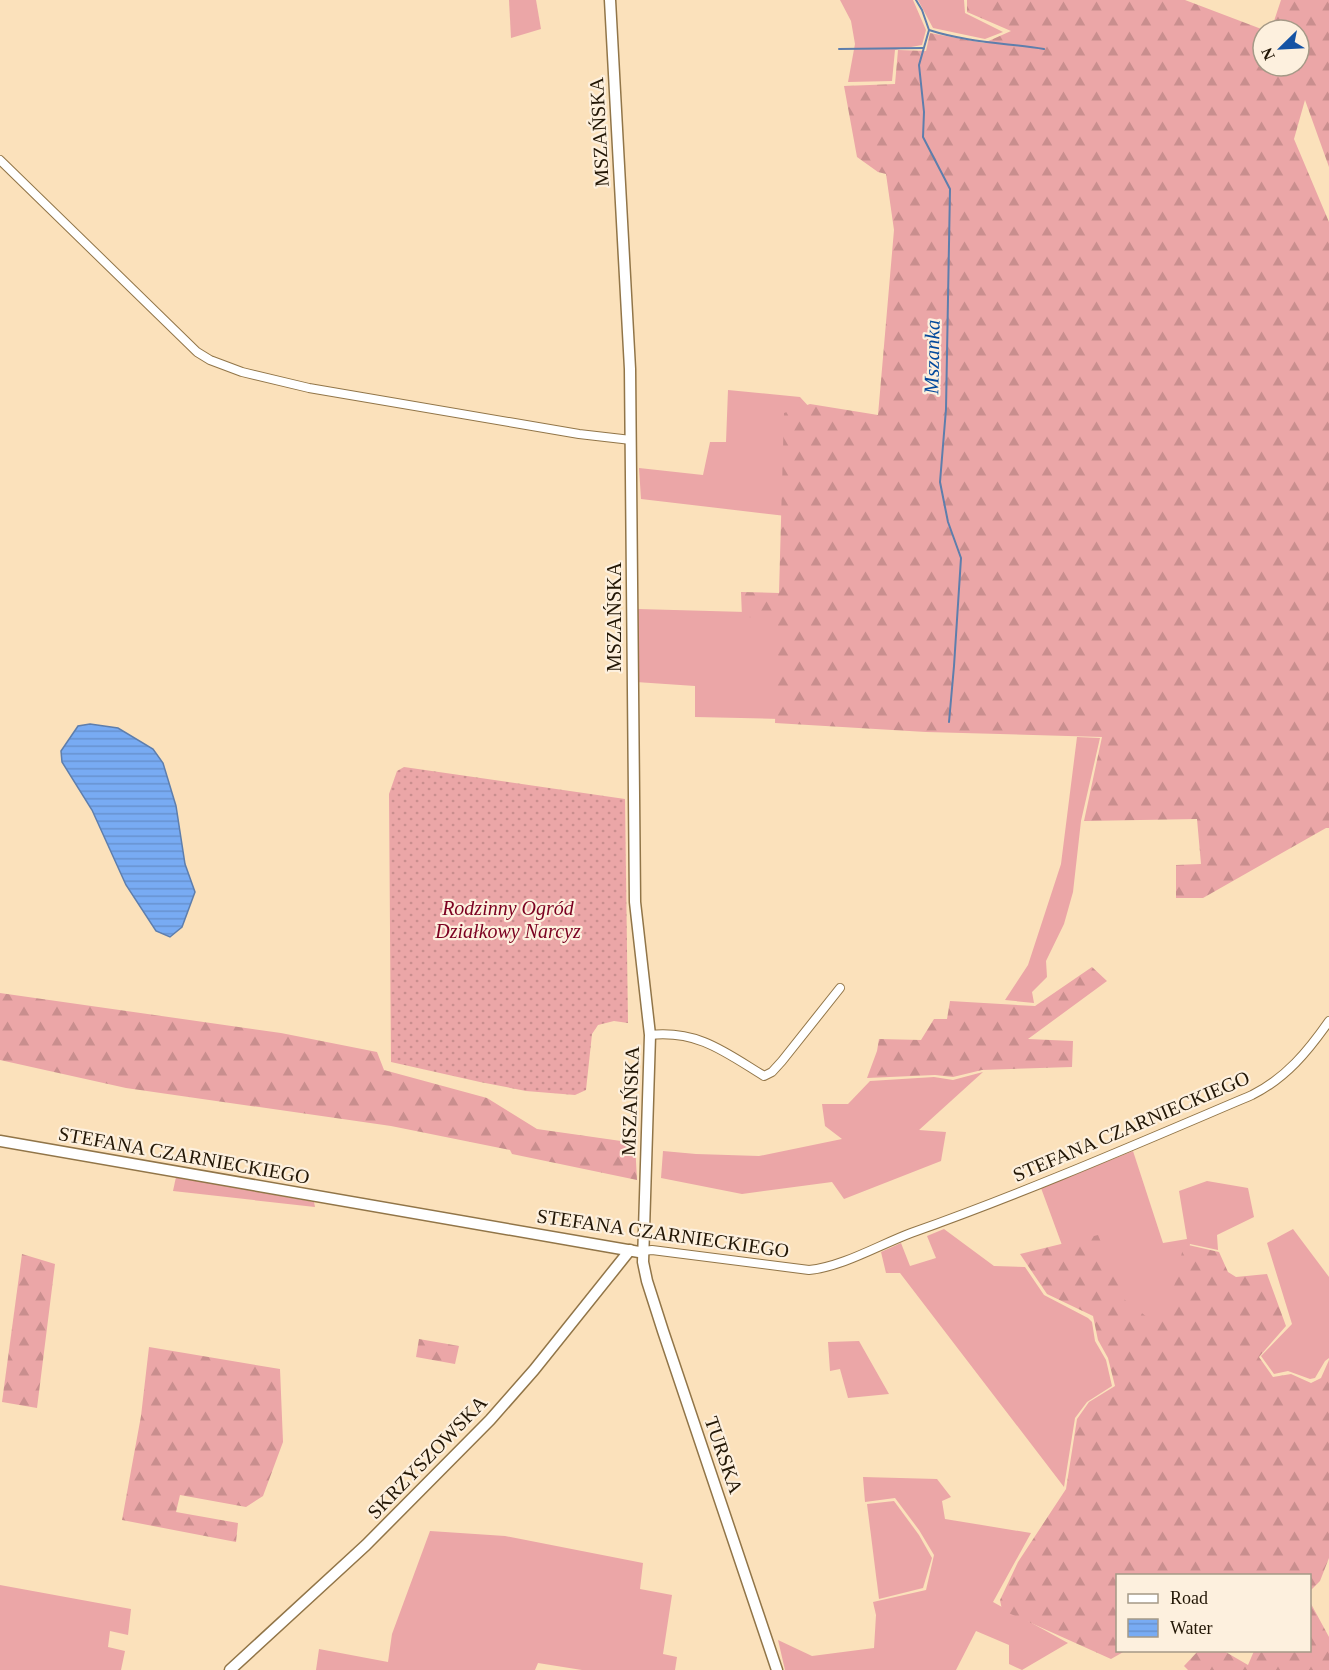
<svg xmlns="http://www.w3.org/2000/svg" width="1329" height="1670" viewBox="0 0 1329 1670" font-family="'Times New Roman',serif">
	<style>
		.grass { fill: #eba6a7 }
		.forest { fill: url(#forest-firs) }
		.garden { fill: url(#garden-dots) }
		.water { fill: url(#water-rules); stroke: #5e7eac; stroke-width: 1.5 }
		.lines { fill: none; stroke-linecap: round; stroke-linejoin: round }
		.stream { stroke: #5e7eac; stroke-width: 2 }
		.street-casing { stroke: #917548; stroke-width: 10 }
		.secondary-casing { stroke: #917548; stroke-width: 13 }
		.street { stroke: #fff; stroke-width: 8 }
		.secondary { stroke: #fff; stroke-width: 10 }
		.labels { text-anchor: middle; dominant-baseline: central; stroke-width: 4.5; stroke-linejoin: round; paint-order: stroke }
		.street-label { font-size: 20px; fill: #221605; stroke: #fdf0de }
		.park-label { font-size: 20px; font-style: italic; fill: #7b0021; stroke: #fdf0de }
		.water-label { font-size: 21px; font-style: italic; fill: #03499c; stroke: #fdf0de }
	</style>
	<defs>
		<pattern id="forest-firs" width="22" height="20" patternUnits="userSpaceOnUse" patternTransform="scale(1.5)"><rect width="22" height="20" fill="#eba6a7"/><path d="M5 1l3.5 6h-7zM16 11l3.5 6h-7z" fill="#c98e8e"/></pattern>
		<pattern id="garden-dots" width="8" height="8" patternUnits="userSpaceOnUse" patternTransform="scale(1.5)"><rect width="8" height="8" fill="#eba6a7"/><path d="M2 2h.1M6 6h.1" fill="none" stroke="#c98e8e" stroke-width="1.8" stroke-linecap="round"/></pattern>
		<pattern id="water-rules" width="6" height="5" patternUnits="userSpaceOnUse" patternTransform="scale(1.5)"><rect width="6" height="5" fill="#78abf3"/><path d="M0 2.5h6" fill="none" stroke="#6892cf"/></pattern>
	</defs>
	<rect width="100%" height="100%" fill="#fbe1bb"/>
	<g class="grass">
		<polygon points="509,0 536,0 541,29 511,38"/>
		<polygon points="840,0 913,0 926,30 922,45 895,50 892,81 848,82 855,44 851,21"/>
		<polygon points="918,0 964,0 965,13 1003,32 985,39 933,28"/>
		<polygon points="728,390 800,397 811,409 786,516 641,499 639,468 703,475 710,442 726,442"/>
		<polygon points="638,609 746,612 781,614 780,719 695,717 695,686 636,682"/>
		<polygon points="1077,737 1100,738 1081,821 1073,892 1064,924 1046,961 1047,977 1032,992 1034,1003 1005,1000 1028,965 1061,864"/>
		<polygon points="983,1072 919,1130 946,1132 941,1161 844,1199 832,1182 742,1194 661,1178 663,1151 696,1154 759,1156 842,1139 825,1126 822,1104 848,1104 870,1081 934,1077 953,1080"/>
		<polygon points="1133,1151 1163,1243 1187,1239 1179,1191 1207,1181 1248,1188 1254,1217 1217,1235 1218,1250 1190,1244 1175,1307 1154,1330 1066,1256 1041,1188"/>
		<polygon points="176,1177 314,1202 315,1207 173,1191"/>
		<polygon points="944,1229 994,1266 1025,1267 1044,1295 1088,1318 1092,1322 1095,1341 1106,1360 1112,1386 1087,1402 1075,1418 1064,1487 900,1273 886,1273 881,1252 901,1243 910,1266 936,1258 927,1236"/>
		<polygon points="1293,1229 1329,1277 1329,1358 1325,1361 1315,1378 1310,1379 1288,1371 1274,1374 1261,1356 1292,1324 1267,1243"/>
		<polygon points="859,1341 889,1394 848,1398 840,1369 830,1371 828,1342"/>
		<polygon points="863,1477 937,1479 951,1497 942,1501 945,1519 1031,1533 993,1602 1068,1643 1022,1670 1009,1664 1009,1645 976,1631 956,1670 785,1670 778,1640 812,1656 874,1648 876,1615 873,1602 926,1590 934,1555 919,1530 895,1498 865,1502"/>
		<polygon points="894,1501 919,1535 932,1558 923,1588 879,1599 867,1504"/>
		<polygon points="430,1531 505,1536 643,1563 640,1589 672,1595 663,1654 677,1657 675,1670 582,1670 538,1663 535,1670 316,1670 319,1649 388,1662 392,1634"/>
		<polygon points="0,1585 131,1609 128,1635 110,1631 108,1647 125,1651 121,1670 0,1670"/>
	</g>
	<g class="forest">
		<polygon points="967,0 1185,0 1264,30 1263,30 1263,66 1299,66 1299,30 1271,30 1281,0 1329,0 1329,167 1305,100 1294,139 1329,222 1329,828 1326,828 1203,898 1176,898 1176,865 1201,864 1197,819 1084,821 1102,737 926,732 775,723 776,689 774,680 780,662 777,651 778,618 742,617 741,592 779,593 784,413 810,404 878,415 894,230 886,174 878,172 857,157 844,86 895,84 898,50 926,51 930,33 984,43 1011,31 967,12"/>
		<polygon points="1092,967 1107,981 1028,1039 1073,1041 1072,1067 982,1070 953,1077 935,1075 867,1078 877,1051 879,1039 921,1040 934,1019 947,1019 950,1001 1035,1006"/>
		<polygon points="0,993 281,1033 377,1052 384,1070 487,1098 537,1129 635,1143 637,1180 512,1154 510,1150 391,1126 126,1088 0,1060"/>
		<polygon points="1098,1235 1125,1300 1156,1324 1169,1307 1184,1244 1219,1252 1228,1272 1236,1277 1267,1274 1286,1326 1259,1357 1273,1377 1291,1374 1311,1383 1321,1378 1329,1360 1329,1558 1320,1581 1310,1591 1310,1576 1118,1576 1118,1650 1125,1651 1111,1659 1002,1610 1000,1600 1018,1562 1066,1489 1077,1419 1089,1402 1115,1386 1108,1358 1098,1340 1093,1316 1047,1294 1020,1254"/>
		<polygon points="22,1254 55,1264 37,1408 2,1402"/>
		<polygon points="419,1339 459,1346 455,1364 416,1357"/>
		<polygon points="149,1347 280,1369 283,1442 263,1496 246,1507 180,1495 176,1512 238,1523 236,1542 122,1520 141,1416"/>
		<polygon points="1310,1602 1329,1637 1329,1670 1188,1670 1184,1666 1198,1651 1224,1651 1248,1665 1254,1651 1310,1650"/>
	</g>
	<polygon class="garden" points="404,767 625,799 628,1023 614,1021 598,1025 592,1034 586,1090 575,1095 526,1091 480,1082 391,1062 389,794 397,771"/>
	<polygon class="water" points="90,724 118,728 153,749 163,763 176,806 185,864 195,892 182,927 170,937 156,931 126,885 92,810 62,762 61,751 78,726"/>
	<g class="lines">
		<g class="stream">
			<polyline points="916,0 922,10 929,30 919,65 924,112 923,137 950,189 946,409 940,482 948,522 961,558 954,666 949,722"/>
			<path d="M929 30C966 42 1005 43 1044 49"/>
			<polyline points="839,49 923,48"/>
		</g>
		<g class="street-casing">
			<g id="street">
				<polyline points="0,160 197,352 210,360 242,372 309,388 579,434 631,440"/>
				<path d="M650 1035C698 1030 725 1052 764 1076L772 1072 782 1061 840 988"/>
				<path d="M643 1251 652 1250 809 1270C842 1267 879 1245 911 1233 1027 1192 1139 1143 1252 1095 1286 1078 1308 1051 1329 1021"/>
			</g>
		</g>
		<g class="secondary-casing">
			<g id="secondary">
				<polyline points="610,0 630,369 635,902 650,1035 643,1262 647,1281 663,1331 777,1670"/>
				<polyline points="0,1141 639,1252 643,1251"/>
				<polyline points="230,1670 366,1545 490,1420 534,1370 630,1250"/>
			</g>
		</g>
		<use href="#street" class="street"/>
		<use href="#secondary" class="secondary"/>
	</g>
	<g class="labels">
		<g class="street-label">
			<text transform="translate(599 132) rotate(-93)">MSZAŃSKA</text>
			<text transform="translate(614 617) rotate(-90)">MSZAŃSKA</text>
			<text transform="translate(630 1101) rotate(-88)">MSZAŃSKA</text>
			<text transform="translate(1131 1126) rotate(-23)">STEFANA CZARNIECKIEGO</text>
			<text transform="translate(184 1155) rotate(10)">STEFANA CZARNIECKIEGO</text>
			<text transform="translate(663 1233) rotate(8)">STEFANA CZARNIECKIEGO</text>
			<text transform="translate(724 1455) rotate(71)">TURSKA</text>
			<text transform="translate(427 1457) rotate(-46)">SKRZYSZOWSKA</text>
		</g>
		<g class="park-label">
			<text x="508" y="908">Rodzinny Ogród<tspan x="508" dy="23">Działkowy Narcyz</tspan></text>
		</g>
		<g class="water-label">
			<text transform="translate(932 357) rotate(-89)">Mszanka</text>
		</g>
	</g>
	<rect x="1116" y="1574" width="195" height="78" fill="#fdf0de" stroke="#a59987" stroke-width="1.5"/>
	<rect x="1128" y="1594" width="30" height="9" fill="#ffffff" stroke="#a59987" stroke-width="1.5"/>
	<text x="1170" y="1604" font-size="18" fill="#221605">Road</text>
	<rect x="1128" y="1619" width="30" height="18" fill="url(#water-rules)" stroke="#a59987" stroke-width="1.5"/>
	<text x="1170" y="1634" font-size="18" fill="#221605">Water</text>
	<g transform="translate(1281 48) rotate(246)"><circle r="28" fill="#fdf0de" stroke="#a59987" stroke-width="1.5"/>
	<path d="M0-4.5L10 22L0 15L-10 22Z" fill="#1553a4"/>
	<text y="-9" font-size="16" font-weight="bold" text-anchor="middle" fill="#221605">N</text>
	</g>
</svg>
